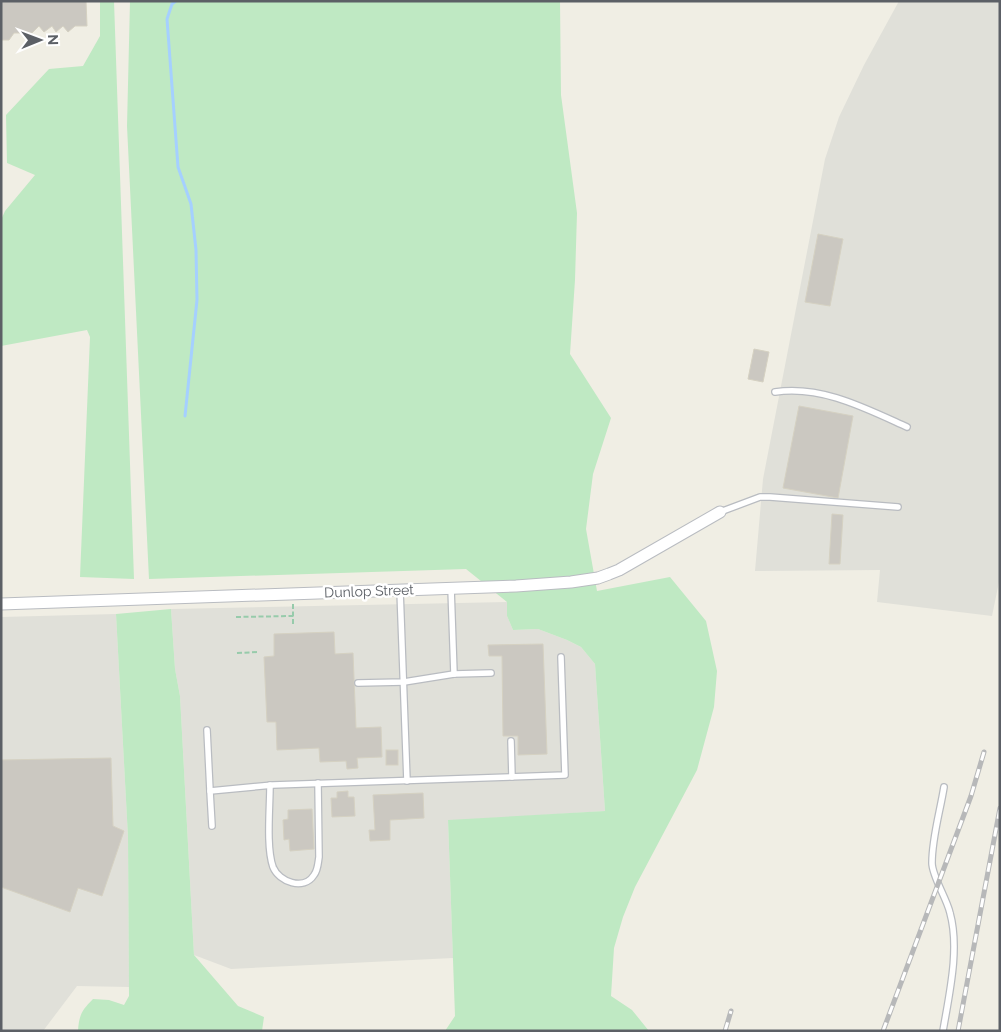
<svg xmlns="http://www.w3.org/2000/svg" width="1001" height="1032" viewBox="0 0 1001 1032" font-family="Raleway,sans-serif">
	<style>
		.industrial { fill: #e0e0d9 }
		.green { fill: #bfe9c3 }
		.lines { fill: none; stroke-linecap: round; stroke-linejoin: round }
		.stream { stroke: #a5d0ff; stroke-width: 3 }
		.building { fill: #cbc8c1; stroke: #d5d1c2 }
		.service-casing { stroke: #b9bcc1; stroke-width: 8 }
		.minor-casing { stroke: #b9bcc1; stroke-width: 13 }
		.path { stroke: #97cbab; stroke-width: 2; stroke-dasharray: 5 2.5; stroke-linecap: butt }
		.service { stroke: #fff; stroke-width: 5.5 }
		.minor { stroke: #fff; stroke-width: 11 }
		.rail-casing { stroke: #b7b8b9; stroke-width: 5 }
		.rail { stroke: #fff; stroke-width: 3; stroke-dasharray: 9; stroke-linecap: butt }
		.labels { text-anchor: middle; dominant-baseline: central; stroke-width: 5; stroke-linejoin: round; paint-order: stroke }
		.street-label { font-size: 14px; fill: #5c6066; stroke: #fff }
	</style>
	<rect width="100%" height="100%" fill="#f0eee4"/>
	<g class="industrial">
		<polygon points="899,1 1000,1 1000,577 992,616 877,602 880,570 755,571 763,479 825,159 839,117 864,65"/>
		<polygon points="507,602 507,616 513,630 538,629 567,640 581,647 595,664 605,811 448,821 453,958 231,969 194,955 180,696 175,669 171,609"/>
		<polygon points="116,614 128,837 129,987 77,986 43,1031 1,1031 1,617"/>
	</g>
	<g class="green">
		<polygon points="100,1 114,1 134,579 80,577 90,337 87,330 1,346 1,220 5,211 35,175 7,163 6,115 49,69 83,66 100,36"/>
		<polygon points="130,1 560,1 561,95 577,213 575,280 570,354 611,418 593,474 586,529 597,591 670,577 706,621 717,671 714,707 697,770 635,887 623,917 614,948 611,996 632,1010 649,1031 445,1031 455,1016 448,820 605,811 595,664 581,647 567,640 538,629 513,630 507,616 507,602 466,569 149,579 127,126"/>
		<path d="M171 609 175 669 180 696 194 955 238 1006 264 1017 262 1031H78C79 1015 82 1010 93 999L109 1000 124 1005 129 996 128 837 116 614Z"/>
	</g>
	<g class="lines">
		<polyline class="stream" points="176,1 172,4 167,19 178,167 191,204 196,250 197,300 185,416"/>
	</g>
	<g class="building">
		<polygon points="1,1 86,1 87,26 75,26 68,32 63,26 56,32 52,26 44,32 39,26 32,33 14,33 9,40 1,40"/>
		<polygon points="818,234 843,239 830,306 805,302"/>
		<polygon points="754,349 769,352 763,382 748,379"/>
		<polygon points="799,406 853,416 838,498 783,488"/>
		<polygon points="832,514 843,515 840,564 829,564"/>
		<polygon points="334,632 335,654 353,653 356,728 381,727 382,757 357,758 358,768 347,769 346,761 320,762 319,748 277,750 276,722 267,722 264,657 274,656 274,634"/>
		<polygon points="543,644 547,754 518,755 518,736 503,736 502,656 489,656 488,645"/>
		<rect x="386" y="750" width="12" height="15"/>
		<polygon points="111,758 113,826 124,831 102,896 78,888 70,912 1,887 1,760"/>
		<polygon points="348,791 348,797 354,797 355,816 332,817 331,798 337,798 337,792"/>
		<polygon points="423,793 424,818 390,820 390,840 370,841 369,830 375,830 373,795"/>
		<polygon points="312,809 314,849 290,851 289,839 284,840 283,820 288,819 288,810"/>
	</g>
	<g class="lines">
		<g class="service-casing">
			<g id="service">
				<path d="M775 392C821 385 865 408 907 427"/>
				<polyline points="720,512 760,497 770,497 898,507"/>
				<polyline points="451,588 454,674"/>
				<polyline points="400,590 407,781"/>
				<polyline points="358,683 404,682 454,674 491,673"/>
				<polyline points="207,730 210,791 273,785 565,775 561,657"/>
				<polyline points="511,741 512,777"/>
				<path d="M270 785C270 808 266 847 273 867 279 882 304 891 314 875 318 870 318 863 319 857L318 783"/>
				<polyline points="210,791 212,826"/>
				<path d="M943 1031C949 995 960 949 950 913 947 899 932 876 932 863 932 838 940 812 944 787"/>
			</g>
		</g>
		<g class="minor-casing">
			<polyline id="minor" points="1,604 516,586 571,582 598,578 609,574 619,570 720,512"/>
		</g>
		<g class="path">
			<polyline points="293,604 293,626"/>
			<polyline points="236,617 293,616"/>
			<polyline points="237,653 258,652"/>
		</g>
		<use href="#service" class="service"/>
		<use href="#minor" class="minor"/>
		<g class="rail-casing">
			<g id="rail">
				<polyline points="725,1031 731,1011"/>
				<polyline points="883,1031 971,796 984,752"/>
				<polyline points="958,1031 1000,808"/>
			</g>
		</g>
		<use href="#rail" class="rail"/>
	</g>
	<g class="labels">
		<g class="street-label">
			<text transform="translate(369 591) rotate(-2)">Dunlop Street</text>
		</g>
	</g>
	<rect width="1001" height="1032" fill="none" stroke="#5c6066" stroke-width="5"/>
	<g transform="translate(40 40) rotate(89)" stroke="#ffffff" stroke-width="4" paint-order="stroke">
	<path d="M0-4L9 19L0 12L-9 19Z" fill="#5c6066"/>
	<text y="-8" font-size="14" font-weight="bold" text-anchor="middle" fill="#5c6066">N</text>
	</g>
</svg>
